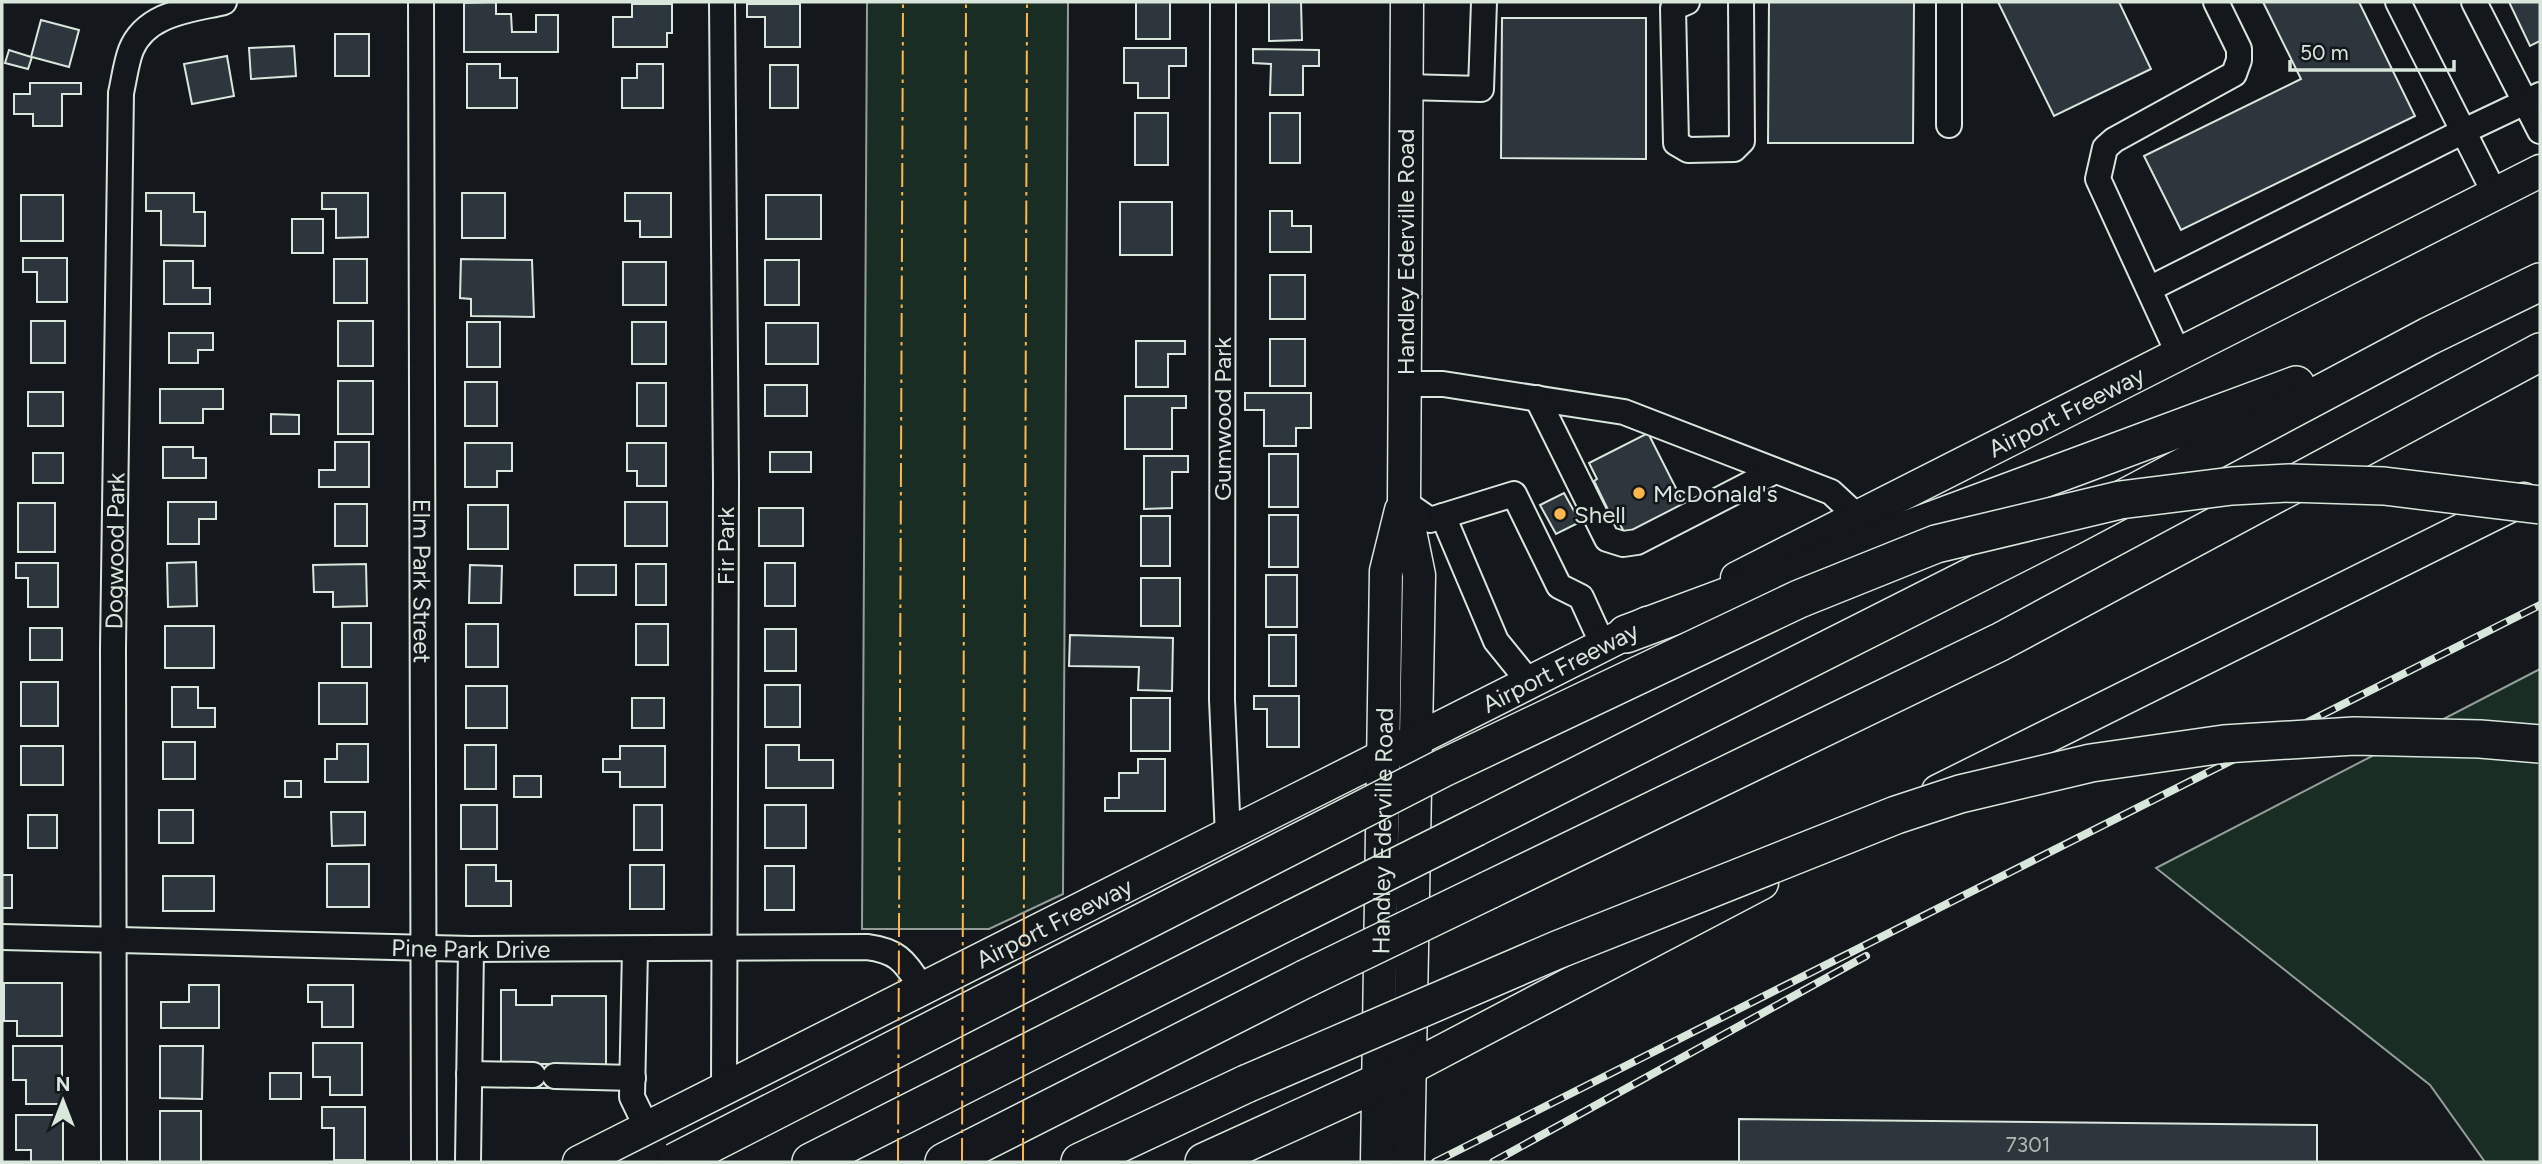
<svg xmlns="http://www.w3.org/2000/svg" width="2542" height="1164" viewBox="0 0 2542 1164" font-family="Figtree,sans-serif">
	<style>
		.green { fill: #1a2d24; stroke: #939e99; stroke-width: 2 }
		.building { fill: #2c363c; stroke: #d8e6dc; stroke-width: 2 }
		.lines { fill: none; stroke-linecap: round; stroke-linejoin: round }
		.minor-casing { stroke: #d8e6dc; stroke-width: 28 }
		.major-casing { stroke: #d8e6dc; stroke-width: 35 }
		.highway-casing { stroke: #d8e6dc; stroke-width: 40 }
		.minor { stroke: #14181c; stroke-width: 24 }
		.major { stroke: #14181c; stroke-width: 32 }
		.highway { stroke: #14181c; stroke-width: 37 }
		.rail-casing { stroke: #d8e6dc; stroke-width: 8 }
		.rail { stroke: #14181c; stroke-width: 5; stroke-dasharray: 16; stroke-linecap: butt }
		.highway-bridge-casing { stroke: #d8e6dc; stroke-width: 40; stroke-linecap: butt }
		.highway-bridge { stroke: #14181c; stroke-width: 37 }
		.power { stroke: #ffb74d; stroke-width: 2; stroke-dasharray: 24 5 3.5 5; stroke-linecap: butt }
		.poi-dot { fill: #ffb74d; stroke: #14181c; stroke-width: 2.5 }
		.labels { text-anchor: middle; dominant-baseline: central; stroke-width: 5; stroke-linejoin: round; paint-order: stroke }
		.number-label { font-size: 21px; fill: #adbab4 }
		.street-label { font-size: 24px; fill: #d8e6dc; stroke: #14181c }
		.poi-label { font-size: 24px; fill: #d8e6dc; stroke: #14181c; text-anchor: start }
	</style>
	<rect width="100%" height="100%" fill="#14181c"/>
	<g class="green">
		<polygon points="867,2 1068,2 1063,894 989,929 862,929"/>
		<polygon points="2540,669 2540,1162 2485,1162 2430,1085 2156,868"/>
	</g>
	<g class="building">
		<polygon points="496,2 496,14 511,14 512,32 536,32 536,15 558,15 558,52 464,52 464,3"/>
		<rect x="1136" y="2" width="34" height="37"/>
		<polygon points="1269,2 1301,2 1302,40 1269,41"/>
		<polygon points="1769,2 1914,2 1913,143 1768,143"/>
		<polygon points="1998,2 2119,2 2151,69 2054,116"/>
		<polygon points="2263,2 2359,2 2415,116 2181,230 2144,156 2301,79"/>
		<polygon points="2509,2 2540,2 2540,41 2530,46"/>
		<polygon points="632,4 672,4 672,33 667,33 667,47 613,47 613,17 632,17"/>
		<polygon points="747,4 800,4 800,47 765,47 765,17 747,17"/>
		<polygon points="1502,18 1646,18 1646,159 1501,158"/>
		<polygon points="41,20 79,30 69,67 32,57 28,69 5,63 9,50 31,57"/>
		<rect x="335" y="34" width="34" height="42"/>
		<polygon points="294,46 296,76 251,79 249,48"/>
		<polygon points="1124,48 1186,48 1186,66 1169,66 1169,98 1138,98 1138,83 1124,83"/>
		<polygon points="1253,49 1319,50 1319,66 1303,66 1303,95 1270,95 1271,64 1253,63"/>
		<polygon points="227,56 234,96 192,104 184,64"/>
		<polygon points="467,64 500,64 500,78 517,78 517,108 467,108"/>
		<polygon points="637,64 663,64 663,108 622,108 622,78 637,78"/>
		<rect x="770" y="65" width="28" height="43"/>
		<polygon points="30,83 81,83 81,94 62,94 62,126 33,126 33,114 14,114 14,94 30,94"/>
		<rect x="1135" y="113" width="33" height="52"/>
		<rect x="1270" y="113" width="30" height="50"/>
		<polygon points="146,193 194,193 194,212 205,212 205,246 161,245 161,211 146,211"/>
		<polygon points="322,193 368,193 368,237 336,238 336,209 322,209"/>
		<rect x="462" y="193" width="43" height="45"/>
		<polygon points="625,193 671,193 671,237 640,237 640,221 625,221"/>
		<rect x="21" y="195" width="42" height="46"/>
		<rect x="766" y="195" width="55" height="44"/>
		<rect x="1120" y="202" width="52" height="53"/>
		<polygon points="1270,211 1292,211 1292,226 1311,226 1311,252 1270,252"/>
		<rect x="292" y="219" width="31" height="34"/>
		<polygon points="23,258 67,258 67,302 37,302 37,272 23,272"/>
		<rect x="334" y="259" width="33" height="44"/>
		<polygon points="461,259 532,260 534,317 471,316 471,299 460,298"/>
		<rect x="765" y="260" width="34" height="45"/>
		<polygon points="164,261 193,261 193,288 210,288 210,304 164,304"/>
		<rect x="623" y="262" width="43" height="43"/>
		<rect x="1270" y="275" width="35" height="44"/>
		<rect x="31" y="321" width="34" height="42"/>
		<rect x="338" y="321" width="35" height="45"/>
		<rect x="467" y="322" width="33" height="45"/>
		<rect x="632" y="322" width="34" height="42"/>
		<rect x="766" y="323" width="52" height="41"/>
		<polygon points="169,333 213,333 213,350 198,350 198,363 169,363"/>
		<rect x="1270" y="339" width="35" height="47"/>
		<polygon points="1136,341 1185,341 1185,354 1168,354 1168,387 1136,387"/>
		<rect x="338" y="381" width="35" height="53"/>
		<rect x="465" y="382" width="32" height="44"/>
		<rect x="637" y="383" width="29" height="43"/>
		<rect x="765" y="385" width="42" height="31"/>
		<polygon points="160,389 223,389 223,409 203,409 203,423 160,423"/>
		<rect x="28" y="392" width="35" height="34"/>
		<polygon points="1245,393 1311,393 1311,428 1296,428 1296,446 1264,446 1264,410 1245,410"/>
		<polygon points="1125,396 1186,396 1186,408 1172,408 1172,449 1125,449"/>
		<polygon points="271,414 299,415 299,434 271,434"/>
		<polygon points="1648,433 1684,504 1625,534 1619,522 1615,524 1594,481 1597,479 1589,463"/>
		<polygon points="335,442 369,442 369,487 319,487 319,470 335,470"/>
		<polygon points="465,443 512,443 512,471 497,471 497,487 465,487"/>
		<polygon points="627,443 666,443 666,486 637,486 637,471 627,471"/>
		<polygon points="163,447 193,447 193,458 206,458 206,478 163,478"/>
		<rect x="770" y="452" width="41" height="20"/>
		<rect x="33" y="453" width="30" height="30"/>
		<rect x="1269" y="454" width="29" height="53"/>
		<polygon points="1144,456 1188,456 1188,472 1172,472 1172,508 1144,509"/>
		<polygon points="1564,493 1580,522 1556,534 1540,505"/>
		<polygon points="168,502 216,502 216,519 199,519 199,544 168,544"/>
		<rect x="625" y="502" width="42" height="44"/>
		<rect x="18" y="503" width="37" height="49"/>
		<rect x="335" y="504" width="32" height="42"/>
		<rect x="468" y="505" width="40" height="44"/>
		<rect x="759" y="508" width="44" height="38"/>
		<rect x="1269" y="515" width="29" height="52"/>
		<rect x="1141" y="516" width="29" height="50"/>
		<polygon points="196,562 197,606 168,607 167,563"/>
		<polygon points="16,563 58,563 58,607 28,607 28,578 16,578"/>
		<rect x="765" y="563" width="30" height="43"/>
		<polygon points="366,564 367,606 333,607 333,592 314,592 313,565"/>
		<rect x="636" y="564" width="30" height="41"/>
		<polygon points="470,565 502,566 501,603 469,603"/>
		<rect x="575" y="565" width="41" height="30"/>
		<rect x="1266" y="575" width="31" height="52"/>
		<rect x="1141" y="578" width="39" height="48"/>
		<rect x="342" y="623" width="29" height="44"/>
		<rect x="466" y="624" width="32" height="43"/>
		<rect x="636" y="624" width="32" height="41"/>
		<rect x="165" y="626" width="49" height="42"/>
		<rect x="30" y="628" width="32" height="32"/>
		<rect x="765" y="629" width="31" height="42"/>
		<polygon points="1070,635 1173,638 1172,691 1138,690 1139,667 1069,666"/>
		<rect x="1269" y="635" width="27" height="51"/>
		<rect x="21" y="682" width="37" height="44"/>
		<rect x="319" y="683" width="48" height="41"/>
		<rect x="765" y="685" width="35" height="42"/>
		<rect x="466" y="686" width="41" height="42"/>
		<polygon points="172,687 198,687 198,708 215,708 215,727 172,727"/>
		<polygon points="1254,696 1299,696 1299,747 1267,747 1267,709 1254,709"/>
		<rect x="632" y="698" width="32" height="30"/>
		<rect x="1131" y="698" width="39" height="53"/>
		<rect x="163" y="742" width="32" height="37"/>
		<polygon points="337,744 368,744 368,782 325,782 325,759 337,759"/>
		<rect x="465" y="745" width="31" height="44"/>
		<polygon points="766,745 799,745 799,760 833,760 833,788 766,788"/>
		<rect x="21" y="746" width="42" height="39"/>
		<polygon points="620,746 665,746 665,787 620,787 620,772 603,772 603,759 620,759"/>
		<polygon points="1138,759 1165,759 1165,811 1105,811 1105,798 1119,798 1119,773 1138,773"/>
		<rect x="514" y="776" width="27" height="21"/>
		<rect x="285" y="781" width="16" height="16"/>
		<rect x="461" y="805" width="36" height="44"/>
		<rect x="634" y="805" width="28" height="45"/>
		<rect x="765" y="805" width="41" height="43"/>
		<rect x="159" y="810" width="34" height="33"/>
		<polygon points="331,812 365,812 365,845 332,846"/>
		<rect x="28" y="815" width="29" height="33"/>
		<rect x="327" y="864" width="42" height="43"/>
		<polygon points="466,865 496,865 496,881 511,881 511,906 466,906"/>
		<rect x="630" y="865" width="34" height="44"/>
		<rect x="765" y="866" width="29" height="44"/>
		<rect x="2" y="875" width="10" height="33"/>
		<rect x="163" y="876" width="51" height="35"/>
		<polygon points="4,983 62,983 62,1036 17,1036 17,1021 4,1021"/>
		<polygon points="189,985 219,985 219,1028 161,1028 161,1002 189,1002"/>
		<polygon points="308,985 353,985 353,1027 322,1027 322,1002 308,1002"/>
		<polygon points="501,990 516,990 516,1005 552,1005 552,996 606,996 606,1068 555,1064 501,1064"/>
		<polygon points="313,1043 362,1043 362,1095 330,1095 330,1077 313,1077"/>
		<polygon points="13,1046 62,1046 62,1104 26,1104 26,1080 13,1080"/>
		<polygon points="160,1046 203,1046 202,1099 160,1098"/>
		<rect x="533" y="1064" width="22" height="24"/>
		<rect x="270" y="1073" width="31" height="26"/>
		<polygon points="322,1107 365,1107 365,1160 334,1160 334,1128 322,1128"/>
		<rect x="160" y="1111" width="41" height="51"/>
		<polygon points="16,1115 63,1115 63,1162 31,1162 31,1150 16,1150"/>
		<polygon points="1739,1119 2317,1125 2317,1162 1739,1162"/>
	</g>
	<g class="lines">
		<g class="minor-casing">
			<g id="minor">
				<path id="s1" d="M421 2 424 1162"/>
				<polyline points="722,2 726,482 724,1089"/>
				<polyline points="1223,2 1222,700 1228,836"/>
				<polyline points="1687,2 1673,8 1676,143 1688,150 1734,149 1742,141 1741,2"/>
				<polyline points="2398,2 2495,194"/>
				<polyline points="2474,2 2540,131"/>
				<polyline points="1406,87 1481,89 1484,2"/>
				<polyline points="1949,125 1949,2"/>
				<polyline points="2149,289 2464,131 2540,95"/>
				<polyline points="2179,355 2098,179 2105,148 2114,140 2234,74 2239,60 2239,49 2216,2"/>
				<polyline points="1404,384 1443,384 1624,412 1831,492 1858,517"/>
				<polyline points="1537,398 1607,539 1623,544 1637,542 1775,471"/>
				<polyline points="1404,502 1430,520 1514,494 1559,586 1581,597 1603,645"/>
				<polyline points="1443,516 1496,641 1530,683"/>
				<path id="s2" d="M2 937 471 949 867 947C900 951 905 963 923 989"/>
				<polyline points="635,949 632,1097 647,1128"/>
				<polyline points="469,1074 533,1075"/>
				<polyline points="555,1076 633,1078"/>
				<path id="s3" d="M114 1162 113 648 121 93C124 80 126 63 131 50 146 13 190 10 224 2"/>
				<polyline points="468,1162 471,949"/>
			</g>
		</g>
		<g class="major-casing">
			<g id="major">
				<polyline points="1407,2 1404,502 1419,575 1408,1162"/>
				<path id="s4" d="M1737 578 2540 171"/>
				<polyline points="1938,791 2524,499"/>
				<polyline points="1410,1068 1762,883"/>
				<path id="s5" d="M579 1162 1647 623"/>
				<path id="s6" d="M1377 1162 1386 571 1401 510"/>
			</g>
		</g>
		<g class="highway-casing">
			<g id="highway">
				<polyline points="1626,634 2296,385"/>
				<polyline points="1476,827 2072,526 2429,336 2540,282"/>
				<polyline points="1489,890 2000,642 2540,352"/>
				<polyline points="811,1162 1292,919"/>
				<polyline points="944,1162 1305,979"/>
				<polyline points="1080,1162 1246,1084"/>
				<polyline points="1204,1162 1410,1068"/>
			</g>
		</g>
		<use href="#minor" class="minor"/>
		<use href="#major" class="major"/>
		<use href="#highway" class="highway"/>
		<g class="rail-casing">
			<g id="rail">
				<polyline points="1435,1162 2540,605"/>
				<polyline points="1493,1162 1866,956"/>
			</g>
		</g>
		<use href="#rail" class="rail"/>
		<g class="highway-bridge-casing">
			<g id="highway-bridge">
				<polyline points="1292,919 1476,827"/>
				<polyline points="1305,979 1489,890"/>
				<polyline points="1246,1084 1557,950 1896,815 1960,794 2091,763 2224,744 2354,736 2480,739 2540,744"/>
				<polyline points="675,1162 1443,768 1799,599 1936,544 2120,500 2232,486 2289,483 2384,486 2540,505"/>
			</g>
		</g>
		<use href="#highway-bridge" class="highway-bridge"/>
		<g class="power">
			<polyline points="898,1162 903,2"/>
			<polyline points="962,1162 966,2"/>
			<polyline points="1023,1162 1027,2"/>
		</g>
	</g>
	<g class="poi-dot">
		<circle cx="1639" cy="493" r="7"/>
		<circle cx="1560" cy="514" r="7"/>
	</g>
	<g class="labels">
		<g class="number-label">
			<text x="2028" y="1144">7301</text>
		</g>
		<g class="street-label">
			<text transform="translate(1405 252) rotate(-90)">Handley Ederville Road</text>
			<text stroke="none"><textPath href="#s4" startOffset="369">Airport Freeway</textPath></text>
			<text transform="translate(1222 419) rotate(-90)">Gumwood Park</text>
			<text transform="translate(725 546) rotate(-90)">Fir Park</text>
			<text stroke="none"><textPath href="#s3" startOffset="611">Dogwood Park</textPath></text>
			<text stroke="none"><textPath href="#s1" startOffset="579">Elm Park Street</textPath></text>
			<text stroke="none"><textPath href="#s5" startOffset="1099">Airport Freeway</textPath></text>
			<text stroke="none"><textPath href="#s6" startOffset="331">Handley Ederville Road</textPath></text>
			<text stroke="none"><textPath href="#s5" startOffset="532">Airport Freeway</textPath></text>
			<text stroke="none"><textPath href="#s2" startOffset="469">Pine Park Drive</textPath></text>
		</g>
		<g class="poi-label">
			<text x="1653" y="493">McDonald's</text>
			<text x="1574" y="514">Shell</text>
		</g>
	</g>
	<rect width="2542" height="1164" fill="none" stroke="#d8e6dc" stroke-width="7"/>
	<g transform="translate(63 1101)" stroke="#14181c" stroke-width="5" paint-order="stroke">
	<path d="M0-5L12 26L0 18L-12 26Z" fill="#d8e6dc"/>
	<text y="-10" font-size="19" font-weight="bold" text-anchor="middle" fill="#d8e6dc">N</text>
	</g>
	<path d="M2290 60v10h164v-10" fill="none" stroke="#d8e6dc" stroke-width="3.5"/>
	<text x="2300" y="60" font-size="21" fill="#d8e6dc" stroke="#14181c" stroke-width="5" paint-order="stroke">50 m</text>
</svg>
